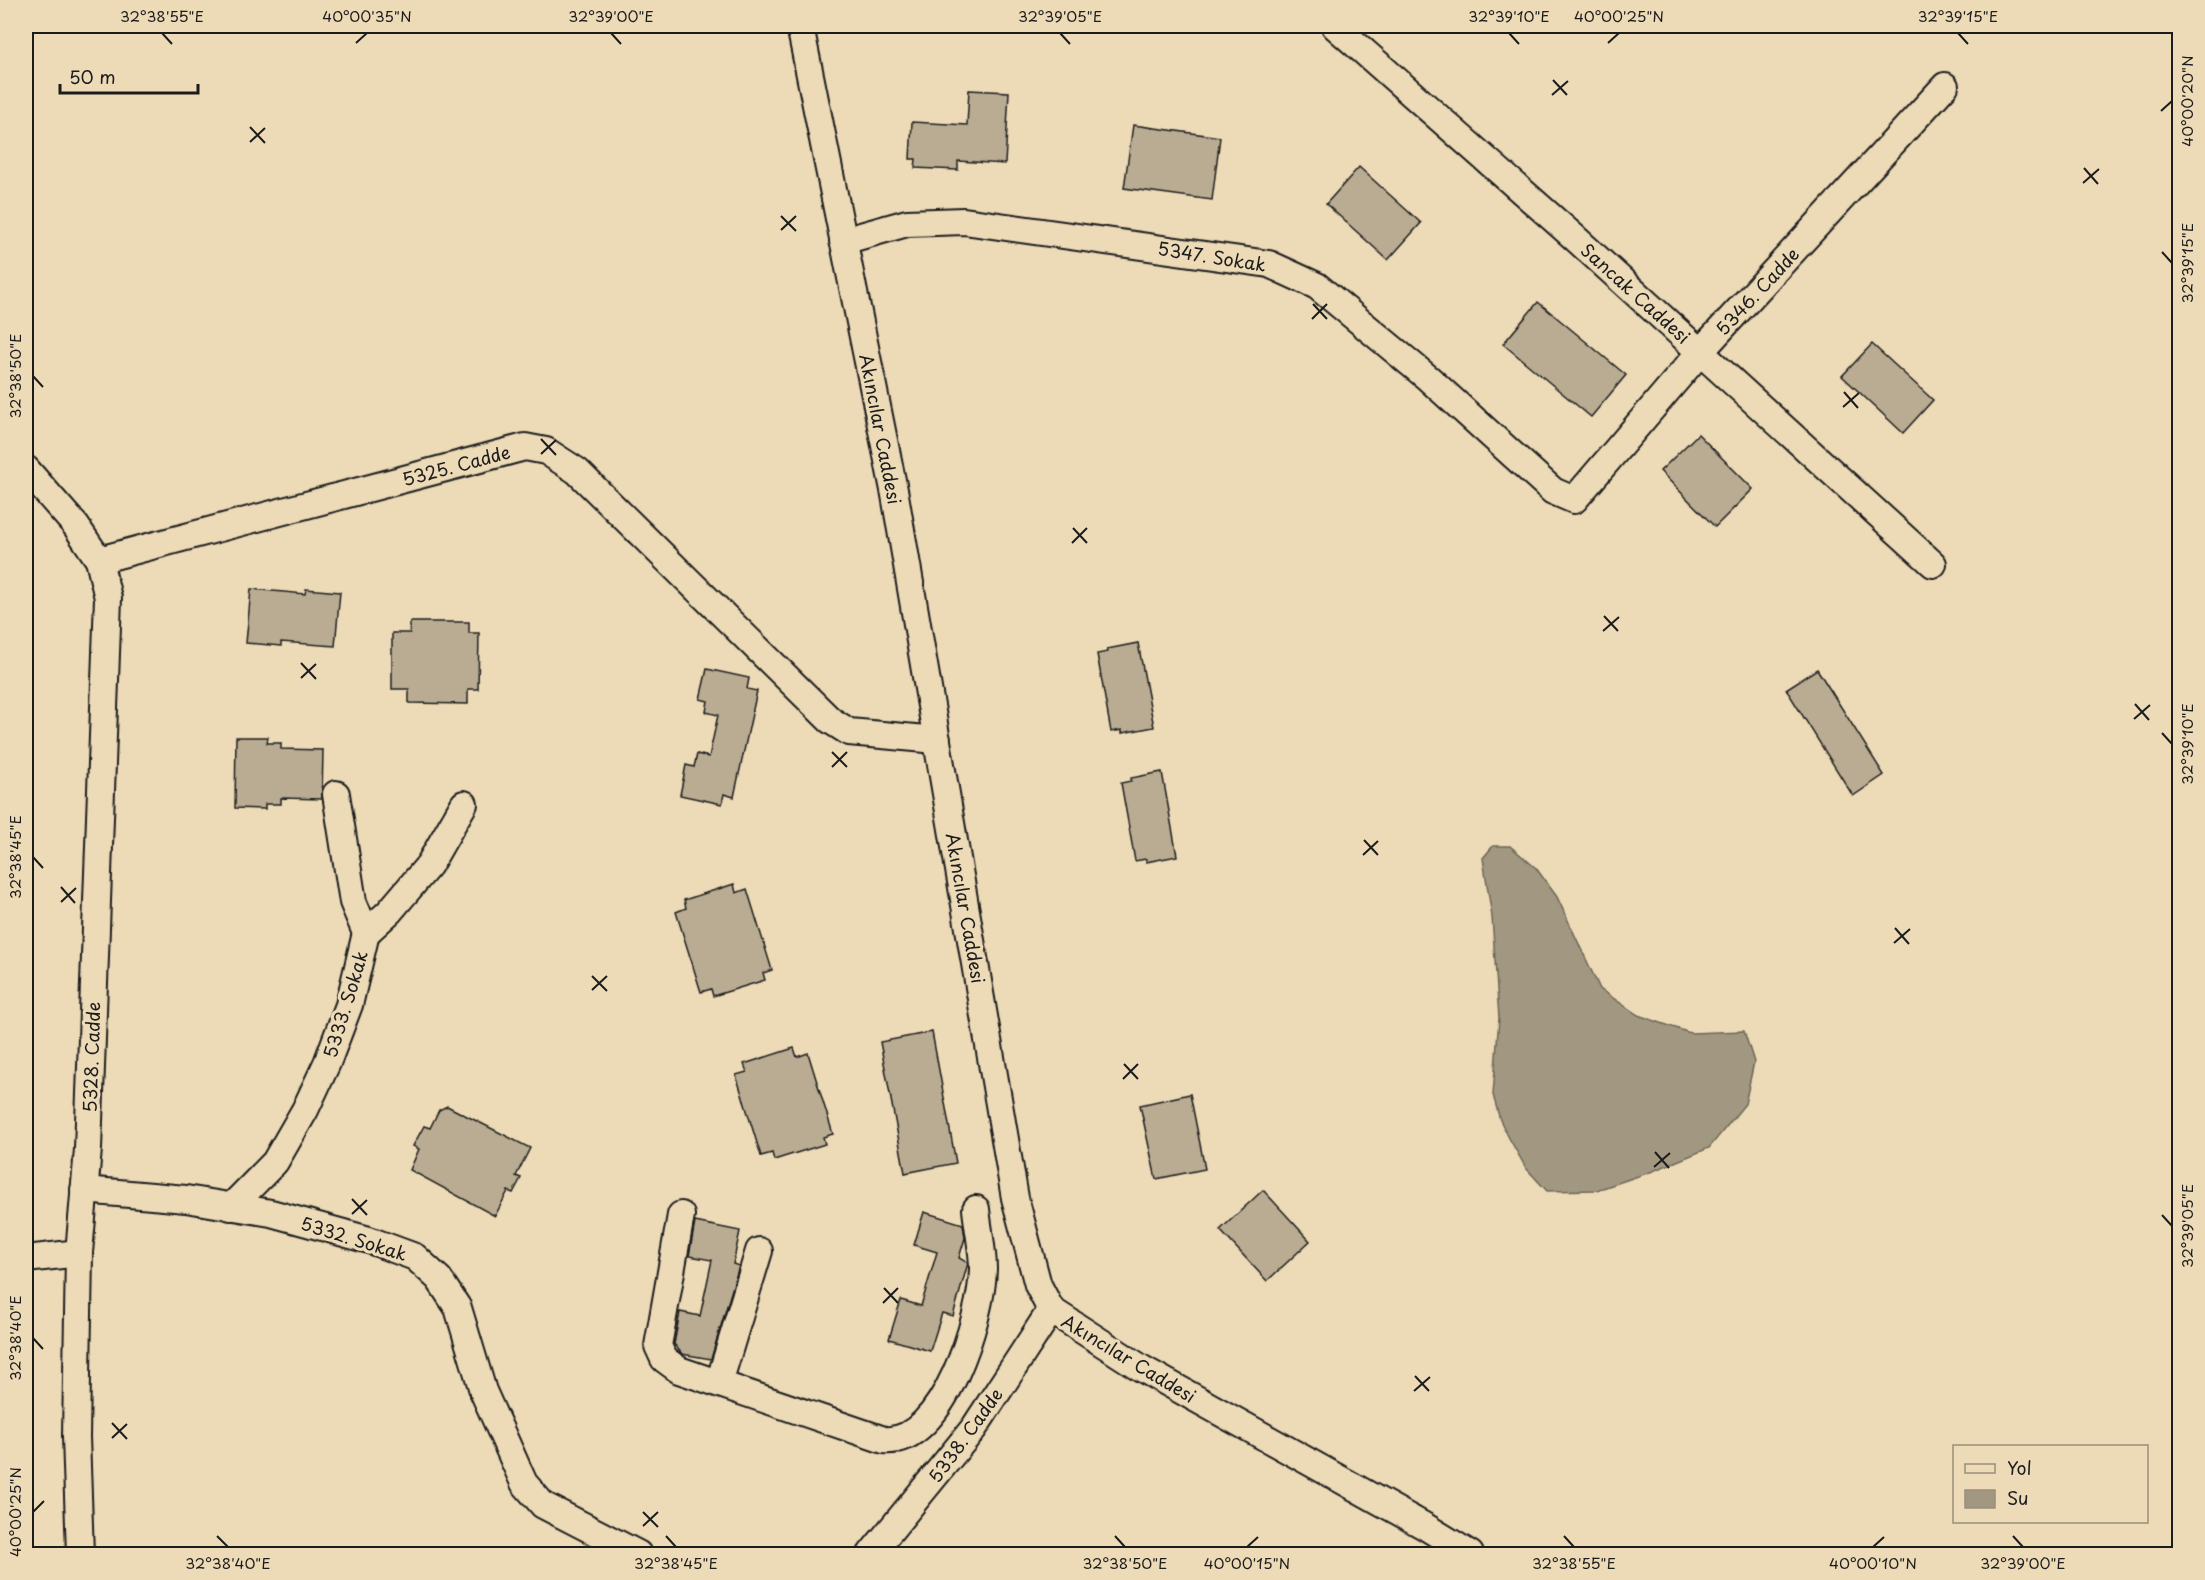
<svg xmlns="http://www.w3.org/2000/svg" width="2205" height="1580" viewBox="0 0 2205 1580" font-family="'Playpen Sans',sans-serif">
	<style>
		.water { fill: #a29780; stroke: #6c6658; stroke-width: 1.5 }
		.building { fill: #b9ac92; stroke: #1c1c1c; stroke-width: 1.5 }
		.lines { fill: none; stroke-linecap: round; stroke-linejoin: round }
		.minor-casing { stroke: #1c1c1c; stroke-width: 30 }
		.minor { stroke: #eddbb8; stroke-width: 26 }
		.ticks { fill: none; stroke: #1c1c1c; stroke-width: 2 }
		.labels { text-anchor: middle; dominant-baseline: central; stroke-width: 6; stroke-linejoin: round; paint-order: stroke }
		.street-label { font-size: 18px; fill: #1c1c1c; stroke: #eddbb8 }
		.neatline { fill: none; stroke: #1c1c1c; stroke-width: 2 }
		.ticks-label { font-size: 15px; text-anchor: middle; fill: #1c1c1c }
	</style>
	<rect width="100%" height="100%" fill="#eddbb8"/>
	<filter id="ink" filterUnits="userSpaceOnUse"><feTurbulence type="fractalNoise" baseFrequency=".0167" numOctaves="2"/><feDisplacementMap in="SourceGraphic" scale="12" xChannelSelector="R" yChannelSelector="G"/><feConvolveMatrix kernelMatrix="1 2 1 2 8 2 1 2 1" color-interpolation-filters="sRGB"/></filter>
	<g filter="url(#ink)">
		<polygon class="water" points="1493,846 1510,846 1536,868 1557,897 1600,989 1638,1015 1690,1033 1744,1031 1754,1062 1745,1104 1709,1148 1653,1171 1597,1190 1547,1191 1526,1168 1509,1138 1500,1120 1493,1095 1499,1018 1492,917 1483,858"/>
		<g class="building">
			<polygon points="969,90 1009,92 1005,164 958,161 958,170 915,168 916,159 910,159 912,122 967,125"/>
			<polygon points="1133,125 1220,137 1212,200 1124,188"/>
			<polygon points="1359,167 1421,223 1388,260 1326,204"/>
			<polygon points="1538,302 1626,375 1591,417 1503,344"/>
			<polygon points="1872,344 1933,400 1903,433 1842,376"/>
			<polygon points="1698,434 1753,489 1715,527 1660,471"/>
			<polygon points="251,589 305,594 306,589 340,592 335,646 281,642 281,646 246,643"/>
			<polygon points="410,622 469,622 469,633 479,633 478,689 468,689 468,704 409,703 409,689 392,689 392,633 410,633"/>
			<polygon points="1138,643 1154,727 1122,733 1122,730 1111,732 1097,654 1108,652 1107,649"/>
			<polygon points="707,669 749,678 747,689 757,691 734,797 724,794 722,804 680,795 686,765 694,767 697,754 709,757 718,715 706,712 708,701 700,699"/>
			<polygon points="1817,669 1884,775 1853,796 1786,689"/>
			<polygon points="236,737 268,737 267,743 281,743 281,749 323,750 322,799 281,798 281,804 265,804 265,809 235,808"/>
			<polygon points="1162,772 1177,856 1146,862 1146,859 1135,861 1121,783 1131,781 1131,778"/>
			<polygon points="734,884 736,893 747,889 772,970 763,973 765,980 713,996 711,989 701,992 676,912 686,908 684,900"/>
			<polygon points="932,1032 956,1163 905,1173 880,1042"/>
			<polygon points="794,1048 797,1057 808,1053 833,1134 823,1137 825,1144 774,1160 772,1153 761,1156 736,1075 747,1072 744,1064"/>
			<polygon points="1190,1094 1205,1169 1156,1179 1140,1105"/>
			<polygon points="447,1106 530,1148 516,1176 521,1178 513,1193 508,1191 495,1216 410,1170 419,1149 413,1146 424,1126 430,1128 439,1110"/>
			<polygon points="1263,1190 1310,1241 1267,1281 1220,1230"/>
			<polygon points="924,1212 963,1224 965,1238 959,1258 968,1263 953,1316 942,1313 930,1351 889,1339 901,1300 921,1306 937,1252 914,1245"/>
			<polygon points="695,1222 740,1231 733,1264 739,1266 711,1359 682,1354 674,1344 680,1312 700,1316 712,1260 689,1256"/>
		</g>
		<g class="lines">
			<g class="minor-casing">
				<g id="minor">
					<polyline points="800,26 895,495 1015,1198 1038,1285 1051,1310 1141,1368 1426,1527 1470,1554"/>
					<polyline points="1335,26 1575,238 1933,564"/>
					<polyline points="843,241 907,223 964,221 1269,264 1317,286 1428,378 1553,491 1574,500 1700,352 1945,86"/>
					<polyline points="26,469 76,526 99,560 108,598 88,1149 79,1253 76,1437 80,1554"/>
					<polyline points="99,560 525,447 546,451 577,471 830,720 849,732 937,740"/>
					<polyline points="336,794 353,902 366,933"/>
					<polyline points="84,1190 186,1199 271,1213 369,1240 415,1257 439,1279 458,1308 483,1391 524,1483 543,1505 638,1554"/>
					<polyline points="231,1207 275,1162 305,1110 327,1063 349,1005 366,933 389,912 429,865 464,804"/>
					<path d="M681 1215 658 1346 664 1359 679 1370 884 1440C943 1446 982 1316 983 1269 983 1250 978 1229 976 1209"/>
					<polyline points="26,1259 79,1253"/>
					<polyline points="719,1383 759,1251"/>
					<polyline points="871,1554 974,1428 1051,1310"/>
				</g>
			</g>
			<use href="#minor" class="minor"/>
		</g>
	</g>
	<path class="ticks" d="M162 33 172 44M611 33 621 44M1060 33 1070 44M1509 33 1519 44M1958 33 1968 44M356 43 367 33M1608 43 1619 33M1553 80 1567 95M1552 95 1568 81M2161 111 2172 101M250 127 265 143M250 142 265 128M2084 168 2098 184M2083 183 2099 169M781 216 796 231M781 230 796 216M2162 252 2172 263M1313 304 1327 319M1312 319 1327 304M33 376 43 387M1844 392 1858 408M1843 407 1859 393M541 439 556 455M541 454 556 440M1073 528 1087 543M1072 543 1087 528M1604 616 1618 631M1603 631 1619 617M301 663 316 679M301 678 316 664M2135 704 2149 720M2134 719 2150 705M2162 733 2172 744M832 752 847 767M832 767 847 752M1364 840 1378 855M1363 855 1378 841M33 857 43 868M61 887 75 903M61 902 76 888M1895 928 1909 944M1894 943 1910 929M592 976 607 991M592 990 607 976M1124 1064 1138 1079M1123 1079 1138 1064M1655 1152 1669 1168M1654 1167 1670 1153M352 1199 367 1215M352 1214 367 1200M2162 1215 2172 1226M884 1288 898 1303M883 1303 898 1288M33 1338 43 1349M1415 1376 1429 1391M1414 1391 1430 1377M112 1423 127 1439M112 1438 127 1424M33 1512 44 1501M643 1512 658 1527M643 1526 658 1512M217 1536 228 1547M666 1536 676 1547M1115 1536 1125 1547M1564 1536 1574 1547M2013 1536 2023 1547M1247 1547 1258 1537M1873 1547 1884 1537"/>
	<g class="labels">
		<g class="street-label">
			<text transform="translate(1212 256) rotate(9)">5347. Sokak</text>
			<text transform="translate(1757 291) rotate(-47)">5346. Cadde</text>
			<text transform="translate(1636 293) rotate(42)">Sancak Caddesi</text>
			<text transform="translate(881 429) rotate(79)">Akıncılar Caddesi</text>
			<text transform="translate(456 465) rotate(-15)">5325. Cadde</text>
			<text transform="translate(966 908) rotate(80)">Akıncılar Caddesi</text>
			<text transform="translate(345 1004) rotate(-73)">5333. Sokak</text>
			<text transform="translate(91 1057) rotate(-88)">5328. Cadde</text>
			<text transform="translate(354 1238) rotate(17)">5332. Sokak</text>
			<text transform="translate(1129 1358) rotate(31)">Akıncılar Caddesi</text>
			<text transform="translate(965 1435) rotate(-54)">5338. Cadde</text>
		</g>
	</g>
	<rect width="2205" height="1580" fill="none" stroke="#eddbb8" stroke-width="66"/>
	<rect x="1953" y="1445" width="195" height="78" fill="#eddbb8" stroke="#998f7a" stroke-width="1.5"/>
	<rect x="1965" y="1464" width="30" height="9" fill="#eddbb8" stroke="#998f7a" stroke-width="1.5"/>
	<text x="2007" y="1475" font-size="18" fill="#1c1c1c">Yol</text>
	<rect x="1965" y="1490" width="30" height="18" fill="#a29780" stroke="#998f7a" stroke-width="1.5"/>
	<text x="2007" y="1505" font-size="18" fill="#1c1c1c">Su</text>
	<path d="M60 84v9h138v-9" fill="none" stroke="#1c1c1c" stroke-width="3"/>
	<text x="69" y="84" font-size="18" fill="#1c1c1c" stroke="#eddbb8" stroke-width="4.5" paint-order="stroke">50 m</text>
	<rect x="33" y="33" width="2139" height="1514" class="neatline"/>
	<g class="ticks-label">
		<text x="162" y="22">32°38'55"E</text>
		<text x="367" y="22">40°00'35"N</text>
		<text x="611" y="22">32°39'00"E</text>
		<text x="1060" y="22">32°39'05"E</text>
		<text x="1509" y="22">32°39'10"E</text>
		<text x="1619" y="22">40°00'25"N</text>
		<text x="1958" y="22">32°39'15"E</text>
		<text transform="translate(2188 101) rotate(-90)" y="5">40°00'20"N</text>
		<text transform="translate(2188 263) rotate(-90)" y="5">32°39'15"E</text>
		<text transform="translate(16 376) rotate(-90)" y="5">32°38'50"E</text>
		<text transform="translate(2188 744) rotate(-90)" y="5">32°39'10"E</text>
		<text transform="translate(16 857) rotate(-90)" y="5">32°38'45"E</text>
		<text transform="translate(2188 1226) rotate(-90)" y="5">32°39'05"E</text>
		<text transform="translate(16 1338) rotate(-90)" y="5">32°38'40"E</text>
		<text transform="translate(16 1512) rotate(-90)" y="5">40°00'25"N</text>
		<text x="228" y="1569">32°38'40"E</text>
		<text x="676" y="1569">32°38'45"E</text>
		<text x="1125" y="1569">32°38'50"E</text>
		<text x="1247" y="1569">40°00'15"N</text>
		<text x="1574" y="1569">32°38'55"E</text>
		<text x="1873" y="1569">40°00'10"N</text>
		<text x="2023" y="1569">32°39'00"E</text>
	</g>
</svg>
